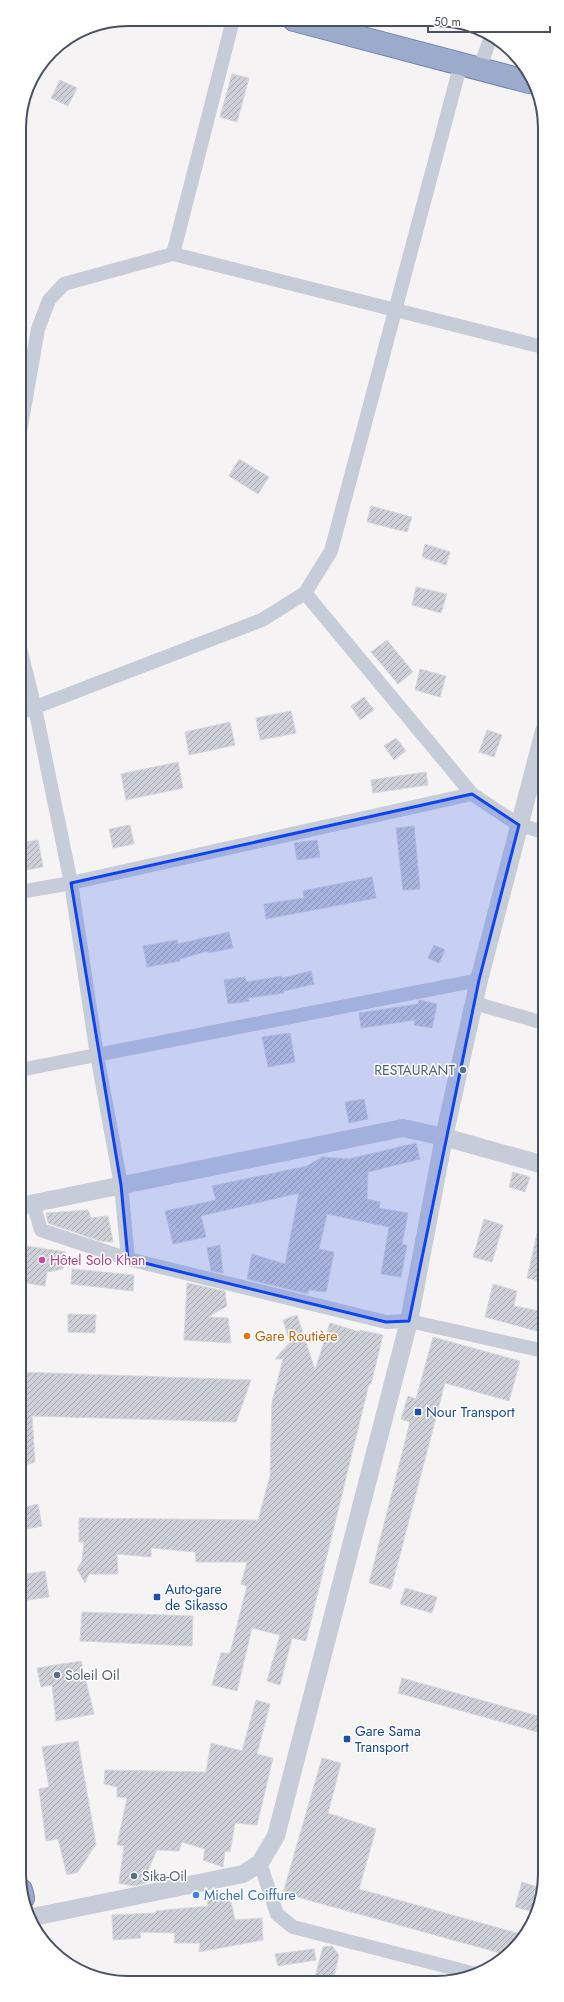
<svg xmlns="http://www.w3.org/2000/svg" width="564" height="2002" viewBox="0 0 564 2002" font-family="Jost,sans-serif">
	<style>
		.building { fill: url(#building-hatch); stroke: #d6d7de }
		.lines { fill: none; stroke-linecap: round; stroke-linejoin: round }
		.trunk-casing { stroke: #7283b0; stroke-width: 24 }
		.minor { stroke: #c6ccd8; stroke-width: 14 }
		.tertiary { stroke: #c6ccd8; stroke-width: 18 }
		.trunk { stroke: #9caacc; stroke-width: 22 }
		.marked { fill: #0d43f4; fill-opacity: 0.2; stroke: #0d43f4; stroke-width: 3; stroke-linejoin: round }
		.service-dot { fill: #5c6f8a; stroke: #fff; stroke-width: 1.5 }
		.hotel-dot { fill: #d1479c; stroke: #fff; stroke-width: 1.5 }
		.food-dot { fill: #e8710a; stroke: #fff; stroke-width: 1.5 }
		.transit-dot { fill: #1a4fb4; stroke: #fff; stroke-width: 1.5 }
		.shop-dot { fill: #3f7fe0; stroke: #fff; stroke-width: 1.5 }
		.labels { text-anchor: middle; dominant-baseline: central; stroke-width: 3; stroke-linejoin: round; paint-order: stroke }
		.service-label { font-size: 14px; fill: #4e5e75; stroke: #fff; text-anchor: start }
		.hotel-label { font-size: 14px; fill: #b23c85; stroke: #fff; text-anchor: start }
		.food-label { font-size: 14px; fill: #c56008; stroke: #fff; text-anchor: start }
		.transit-label { font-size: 14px; fill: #164399; stroke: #fff; text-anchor: start }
		.shop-label { font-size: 14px; fill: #366cbe; stroke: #fff; text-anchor: start }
		.rim { fill: none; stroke: #485162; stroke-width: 2 }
	</style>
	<defs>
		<pattern id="building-hatch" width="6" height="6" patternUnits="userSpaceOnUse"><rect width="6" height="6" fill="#ced0d8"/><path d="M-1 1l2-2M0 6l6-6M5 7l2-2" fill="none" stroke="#a9abb3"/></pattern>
	</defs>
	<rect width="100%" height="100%" fill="#f5f3f3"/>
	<g class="building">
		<polygon points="232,74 249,78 237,122 220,117"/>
		<polygon points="60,80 77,88 68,106 51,98"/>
		<polygon points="239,459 269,477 258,494 229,476"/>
		<polygon points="371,506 412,517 407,532 367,522"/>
		<polygon points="425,544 450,552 446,565 422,557"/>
		<polygon points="416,587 447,594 441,613 412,605"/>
		<polygon points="387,640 413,672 398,684 371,652"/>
		<polygon points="420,669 446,676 440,697 415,690"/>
		<polygon points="364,697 374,710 360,720 351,706"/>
		<polygon points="291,711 296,733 260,740 256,718"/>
		<polygon points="230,722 235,745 189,755 185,732"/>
		<polygon points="487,730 502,735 494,757 479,752"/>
		<polygon points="396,738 406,751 394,760 384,746"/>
		<polygon points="178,762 183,788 126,800 121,774"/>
		<polygon points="426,772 428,785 373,793 371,780"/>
		<polygon points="130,825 134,844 113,848 109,829"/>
		<polygon points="414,826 420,889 403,890 396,828"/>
		<polygon points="38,840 43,867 20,871 20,843"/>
		<polygon points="317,840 320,857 297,860 294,843"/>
		<polygon points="372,877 376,898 266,919 264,904 304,898 303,891"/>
		<polygon points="229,932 233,948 208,953 208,951 180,959 180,961 147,967 143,946 177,940 178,944"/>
		<polygon points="434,945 445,950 439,963 428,958"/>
		<polygon points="311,971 314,984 284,991 284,993 248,998 249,1001 228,1004 224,980 245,977 246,982 282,976 282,978"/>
		<polygon points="419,1000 437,1004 432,1028 414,1025 415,1020 361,1028 359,1013 418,1004"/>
		<polygon points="290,1033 295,1062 268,1067 262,1037"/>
		<polygon points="364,1099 368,1119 349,1123 345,1102"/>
		<polygon points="416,1143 420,1159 368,1172 367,1199 380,1202 379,1208 408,1213 402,1244 407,1245 401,1277 381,1274 389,1227 327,1214 319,1249 334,1252 326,1292 309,1290 308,1294 247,1279 252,1254 285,1264 299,1193 201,1216 206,1237 173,1244 165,1211 216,1200 212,1186 307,1166 322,1157 349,1159"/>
		<polygon points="513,1172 530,1177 525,1192 509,1187"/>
		<polygon points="88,1210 91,1218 108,1216 113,1242 100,1241 48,1223 46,1213"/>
		<polygon points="484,1219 503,1225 492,1262 473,1257"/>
		<polygon points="539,1225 544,1226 544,1282 527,1278"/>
		<polygon points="20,1245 66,1252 63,1269 47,1272 45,1286 20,1282"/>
		<polygon points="220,1245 223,1273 211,1271 207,1248"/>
		<polygon points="72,1269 134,1275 133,1291 71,1284"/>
		<polygon points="187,1283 225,1291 227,1306 208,1317 228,1318 231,1343 184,1340"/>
		<polygon points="493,1284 517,1291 514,1306 544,1312 544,1333 485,1317"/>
		<polygon points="68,1314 96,1315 95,1333 68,1332"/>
		<polygon points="297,1315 315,1370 330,1323 360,1332 360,1330 383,1335 371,1384 369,1384 306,1641 292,1638 280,1685 267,1681 280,1635 252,1628 237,1691 212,1685 221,1653 230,1653 247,1586 241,1584 247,1562 196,1562 195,1552 151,1548 151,1557 117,1554 118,1574 89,1574 85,1583 77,1569 82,1561 84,1542 79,1542 79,1518 258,1520 270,1476 272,1402 283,1359 275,1359 290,1342 283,1320"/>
		<polygon points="433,1337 520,1361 509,1401 445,1383 391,1589 369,1583 410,1422 401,1419 408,1396 416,1399"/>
		<polygon points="21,1372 251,1380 236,1422 32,1416 35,1462 21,1466"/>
		<polygon points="38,1504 42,1526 21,1530 21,1508"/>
		<polygon points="45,1571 49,1597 21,1601 21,1575"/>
		<polygon points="405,1588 437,1597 432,1613 400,1604"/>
		<polygon points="82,1612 193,1616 192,1646 80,1641"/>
		<polygon points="81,1661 94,1714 56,1721 52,1685 41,1687 37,1668"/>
		<polygon points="402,1678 545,1718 545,1734 398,1693"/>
		<polygon points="256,1700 270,1704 257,1754 273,1758 257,1825 235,1823 230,1852 225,1851 223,1867 203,1860 205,1849 182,1842 179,1851 157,1850 148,1870 147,1883 134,1886 119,1883 124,1846 117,1845 127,1798 117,1797 117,1787 104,1784 105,1770 206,1772 211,1743 242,1751"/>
		<polygon points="78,1741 96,1844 78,1872 67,1875 58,1839 46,1841 39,1789 49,1787 42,1747"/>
		<polygon points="322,1758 341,1763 328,1813 376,1829 359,1889 524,1935 518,1946 507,1955 283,1893"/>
		<polygon points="522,1882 543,1889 537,1913 515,1907"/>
		<polygon points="229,1892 235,1920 262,1918 263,1940 199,1952 200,1943 174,1943 175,1933 140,1932 141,1938 113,1940 112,1915 156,1913 156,1911 208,1906 207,1897"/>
		<polygon points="332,1946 339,1955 333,1981 314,1981 323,1947"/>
		<polygon points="314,1949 316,1960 278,1966 275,1954"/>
	</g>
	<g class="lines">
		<g class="trunk-casing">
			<g id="trunk">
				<polyline points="294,20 529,82"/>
				<polyline points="21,1890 23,1898"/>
			</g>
		</g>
		<g class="minor">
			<polyline points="480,68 490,39"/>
			<polyline points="173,254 233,20"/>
			<polyline points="20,432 38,329 49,300 64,284 173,254 543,347"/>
			<polyline points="305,593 472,794 519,825 544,832"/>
			<polyline points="20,648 35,708 71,883 97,1055 121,1185 128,1259"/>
			<polyline points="20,713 262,620 305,593 331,551 461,63"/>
			<polyline points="20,892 71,883 472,794"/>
			<polyline points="474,1003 544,1023"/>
			<polyline points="20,1070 479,980"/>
			<polyline points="33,1203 41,1230 128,1259 386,1322 409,1321 544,1351"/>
			<polyline points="260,1863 277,1914 293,1927 476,1974"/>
		</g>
		<g class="tertiary">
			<polyline points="20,1206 403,1128 444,1137 544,1165"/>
			<polyline points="33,1917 243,1874 260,1863 276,1836 409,1321 444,1137 479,980 544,731"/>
		</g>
		<use href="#trunk" class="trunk"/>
	</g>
	<path class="marked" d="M472 794 519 825 479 980 409 1321 386 1322 128 1259 121 1185 71 883Z"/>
	<g class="service-dot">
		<circle cx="463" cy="1070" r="4"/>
		<circle cx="57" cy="1675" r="4"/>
		<circle cx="134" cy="1876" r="4"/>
	</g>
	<circle class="hotel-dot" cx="42" cy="1260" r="4"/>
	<circle class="food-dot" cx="247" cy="1336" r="4"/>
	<g class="transit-dot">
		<rect x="414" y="1408" width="8" height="8" rx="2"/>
		<rect x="153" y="1593" width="8" height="8" rx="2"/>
		<rect x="343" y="1735" width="8" height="8" rx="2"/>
	</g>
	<circle class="shop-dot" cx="196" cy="1895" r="4"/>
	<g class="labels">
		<g class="service-label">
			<text x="455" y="1070" text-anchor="end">RESTAURANT</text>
			<text x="65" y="1675">Soleil Oil</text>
			<text x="142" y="1876">Sika-Oil</text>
		</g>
		<g class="hotel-label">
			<text x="50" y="1260">Hôtel Solo Khan</text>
		</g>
		<g class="food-label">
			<text x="255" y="1336">Gare Routière</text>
		</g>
		<g class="transit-label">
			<text x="426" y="1412">Nour Transport</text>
			<text x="165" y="1589">Auto-gare<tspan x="165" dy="16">de Sikasso</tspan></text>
			<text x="355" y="1731">Gare Sama<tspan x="355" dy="16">Transport</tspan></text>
		</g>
		<g class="shop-label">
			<text x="204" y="1895">Michel Coiffure</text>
		</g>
	</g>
	<path d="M0 0H564V2002H0ZM128 26H436A102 102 0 0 1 538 128V1874A102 102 0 0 1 436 1976H128A102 102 0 0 1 26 1874V128A102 102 0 0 1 128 26Z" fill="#fff" fill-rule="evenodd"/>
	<path class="rim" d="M128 26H436A102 102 0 0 1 538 128V1874A102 102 0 0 1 436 1976H128A102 102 0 0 1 26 1874V128A102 102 0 0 1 128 26Z"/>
	<path d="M428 26v6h122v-6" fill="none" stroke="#485162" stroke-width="2"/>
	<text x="434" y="26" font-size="12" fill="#485162" stroke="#ffffff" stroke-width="3" paint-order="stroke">50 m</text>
</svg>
